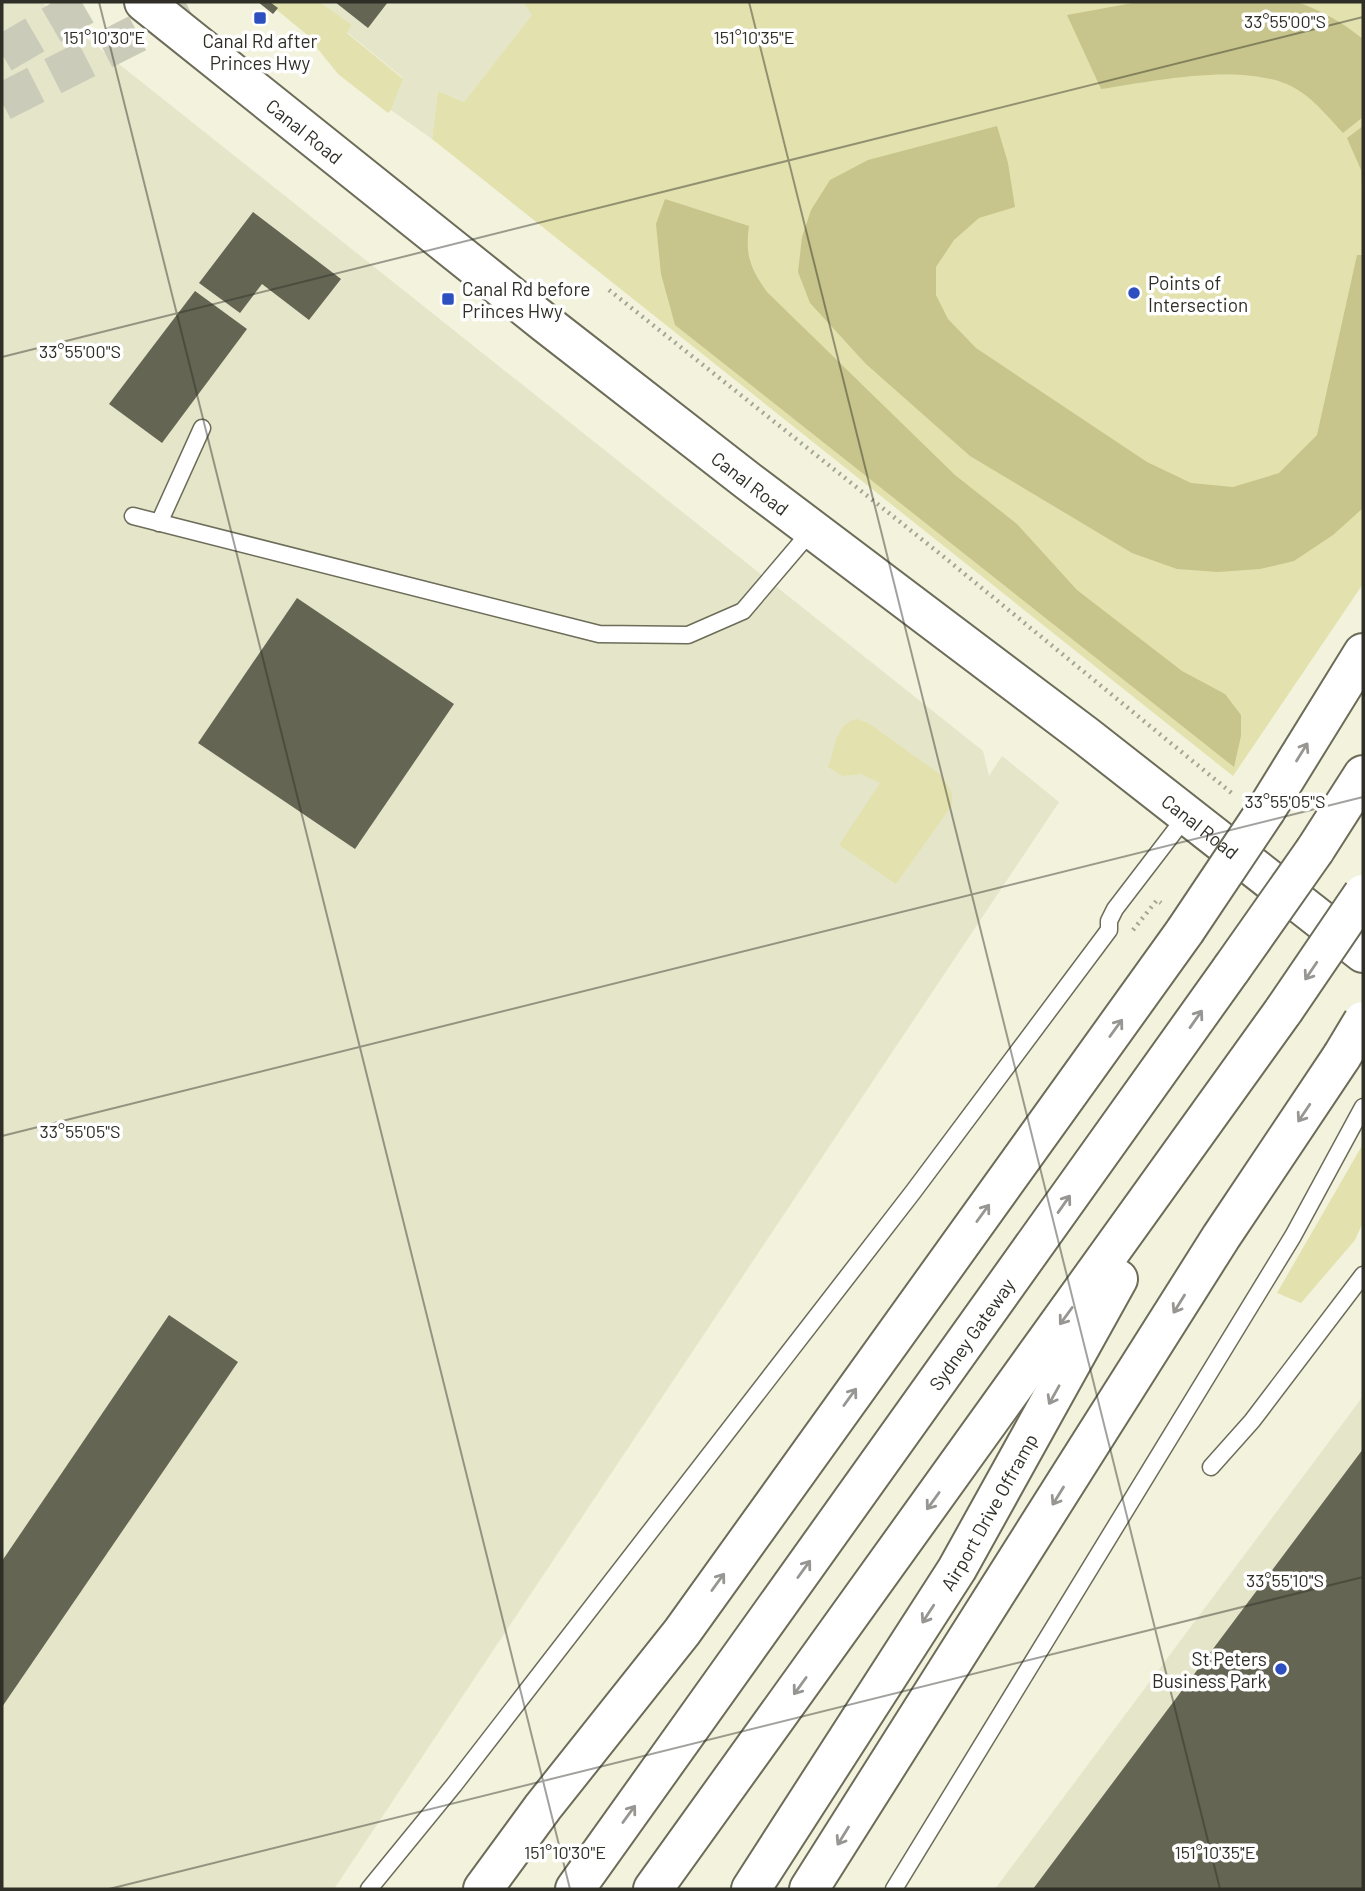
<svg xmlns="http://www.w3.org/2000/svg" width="1365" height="1891" viewBox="0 0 1365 1891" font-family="Barlow,sans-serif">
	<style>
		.built { fill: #e5e5c9 }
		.green { fill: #e3e2ae }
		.forest { fill: #c7c58b }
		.building { fill: #656553 }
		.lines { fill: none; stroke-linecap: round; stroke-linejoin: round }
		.motorway-tunnel { stroke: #cbcbb9; stroke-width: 38; stroke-dasharray: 38 19; stroke-linecap: butt }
		.service-casing { stroke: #6c6c59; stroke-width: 19 }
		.secondary-casing { stroke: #6c6c59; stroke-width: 42 }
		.motorway-casing { stroke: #6c6c59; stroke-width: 42 }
		.path { stroke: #a5a595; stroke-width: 4.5; stroke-dasharray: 2 5; stroke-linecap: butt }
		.service { stroke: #fff; stroke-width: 16 }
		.secondary { stroke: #fff; stroke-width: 38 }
		.motorway { stroke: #fff; stroke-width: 38 }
		.motorway-bridge-casing { stroke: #6c6c59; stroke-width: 42; stroke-linecap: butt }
		.motorway-bridge { stroke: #fff; stroke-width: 38 }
		.oneway { stroke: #979693 }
		.ticks { fill: none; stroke: #2f2e27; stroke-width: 2; stroke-opacity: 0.45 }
		.poi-dot { fill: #2e4fbf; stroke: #fff; stroke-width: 2.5 }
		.labels { text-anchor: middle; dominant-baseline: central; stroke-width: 7; stroke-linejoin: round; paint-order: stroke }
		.poi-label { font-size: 19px; fill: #2f2e27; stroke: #fff; text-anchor: start }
		.street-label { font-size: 19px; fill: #2f2e27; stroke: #fff }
		.ticks-label { font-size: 18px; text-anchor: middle; fill: #2f2e27; stroke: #fff; stroke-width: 7; stroke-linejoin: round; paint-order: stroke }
	</style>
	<rect width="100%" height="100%" fill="#f2f2dd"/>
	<g class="built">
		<polygon points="2,2 41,2 983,751 989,776 1002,756 1059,802 334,1889 2,1889"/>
		<polygon points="320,2 523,2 533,15 464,102 438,91 432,139 391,110 403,78 347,32 352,25"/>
		<polygon points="1363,1396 1363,1889 995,1889 1349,1415"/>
	</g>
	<g class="green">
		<polygon points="267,2 320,2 352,25 347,33 403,79 391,110 388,113 338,74 305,33"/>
		<polygon points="523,2 1363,2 1363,584 1233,776 432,139 438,91 464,102 532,15"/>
		<path d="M857 719 868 723 941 775 952 793V805L896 884 839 845 880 783 861 774 842 776 828 767C836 749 834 724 857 719Z"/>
		<polygon points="1363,1144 1363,1222 1355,1240 1301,1303 1277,1293"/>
	</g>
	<g class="forest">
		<path d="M1138 2H1297C1321 10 1343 23 1363 39V117L1343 133C1330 119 1317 103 1301 92 1255 59 1154 81 1101 89L1067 15Z"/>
		<polygon points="997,126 1008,163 1015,207 979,218 954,240 936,267 936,295 948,319 976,348 1147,462 1191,483 1233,487 1279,473 1317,435 1357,255 1363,255 1363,508 1333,535 1294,561 1260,569 1218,572 1177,569 1132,553 970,456 866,364 810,303 798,272 802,237 811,210 830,180 868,160"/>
		<polygon points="1363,126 1363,203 1361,170 1347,138"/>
		<path d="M665 199 749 226C745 255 750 268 767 292L955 475 1017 524 1077 590 1182 671 1225 694 1241 715V736L1234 767 675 325 661 274 656 224Z"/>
	</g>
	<g class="building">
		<polygon points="258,2 270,2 278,8 273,14"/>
		<polygon points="335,2 388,2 368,28"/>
		<polygon points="253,212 341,279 309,320 262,284 240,313 199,283"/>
		<polygon points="195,291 247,329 162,443 109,404"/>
		<polygon points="297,598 454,704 355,849 198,743"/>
		<polygon points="169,1315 238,1362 2,1707 2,1561"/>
		<polygon points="1363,1449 1363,1889 1033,1889"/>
	</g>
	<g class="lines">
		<g class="motorway-tunnel">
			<polyline points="2,54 91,2"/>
			<polyline points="2,102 199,2"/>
		</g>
		<g class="service-casing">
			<g id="service">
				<polyline points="133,516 599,634 688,635 743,611 811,531"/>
				<polyline points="159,523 202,428"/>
				<polyline points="1211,1467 1252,1421 1363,1275"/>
				<polyline points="369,1889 454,1785 913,1192 1109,930 1109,921 1115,909 1187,815"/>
				<polyline points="894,1889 1293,1236 1363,1107"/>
			</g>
		</g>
		<g class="secondary-casing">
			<g id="secondary">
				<path id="s1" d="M144 2 545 323 748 481 1086 736 1363 953"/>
			</g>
		</g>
		<g class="motorway-casing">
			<g id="motorway">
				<polyline points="1266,810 1363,653"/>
				<polyline points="1315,850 1363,775"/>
				<polyline points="483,1889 543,1807 682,1632 1185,931"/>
				<path id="s2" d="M575 1889 1232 968"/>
				<polyline points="653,1889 1284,1010"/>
				<path id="s3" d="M751 1889 957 1569 1118 1279"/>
				<polyline points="809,1889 1221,1237 1342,1056"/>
			</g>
		</g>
		<g class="path">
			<polyline points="609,290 944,557 1234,795"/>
			<polyline points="1133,930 1157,900 1161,903"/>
		</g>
		<use href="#service" class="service"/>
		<use href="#secondary" class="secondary"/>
		<use href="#motorway" class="motorway"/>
		<g class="motorway-bridge-casing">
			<g id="motorway-bridge">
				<polyline points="1185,931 1266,810"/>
				<polyline points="1232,968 1315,850"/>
				<polyline points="1284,1010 1363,894"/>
				<polyline points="1342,1056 1363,1021"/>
			</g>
		</g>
		<use href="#motorway-bridge" class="motorway-bridge"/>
	</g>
	<defs><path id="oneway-shaft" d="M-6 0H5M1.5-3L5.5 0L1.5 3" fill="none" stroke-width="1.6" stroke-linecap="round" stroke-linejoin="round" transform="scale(1.75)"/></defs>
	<g class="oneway">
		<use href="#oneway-shaft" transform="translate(1302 752) rotate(-58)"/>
		<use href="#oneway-shaft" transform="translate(1311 971) rotate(124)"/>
		<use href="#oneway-shaft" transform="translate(1196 1019) rotate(-55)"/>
		<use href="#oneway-shaft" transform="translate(1116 1028) rotate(-54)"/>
		<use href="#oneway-shaft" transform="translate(1304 1113) rotate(124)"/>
		<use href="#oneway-shaft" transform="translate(1064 1204) rotate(-55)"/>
		<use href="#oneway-shaft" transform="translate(983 1213) rotate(-54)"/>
		<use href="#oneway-shaft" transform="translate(1179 1304) rotate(122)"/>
		<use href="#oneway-shaft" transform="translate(1066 1316) rotate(126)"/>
		<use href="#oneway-shaft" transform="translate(1054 1395) rotate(119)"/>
		<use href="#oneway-shaft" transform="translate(850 1397) rotate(-54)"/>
		<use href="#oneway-shaft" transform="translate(1058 1496) rotate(122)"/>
		<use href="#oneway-shaft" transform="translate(933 1501) rotate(126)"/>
		<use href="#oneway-shaft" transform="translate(804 1569) rotate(-54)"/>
		<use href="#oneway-shaft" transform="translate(718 1582) rotate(-54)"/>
		<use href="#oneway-shaft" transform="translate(928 1614) rotate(123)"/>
		<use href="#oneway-shaft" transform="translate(800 1686) rotate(126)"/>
		<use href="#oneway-shaft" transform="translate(629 1814) rotate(-54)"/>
		<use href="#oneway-shaft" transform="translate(843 1836) rotate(122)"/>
	</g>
	<path class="ticks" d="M99 2 570 1889M749 2 1220 1889M2 357 1363 17M2 1136 1363 797M109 1889 1363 1577"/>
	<g class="poi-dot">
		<rect x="253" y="11" width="14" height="14" rx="3.5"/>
		<circle cx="1134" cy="293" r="7"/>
		<rect x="441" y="292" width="14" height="14" rx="3.5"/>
		<circle cx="1281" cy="1669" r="7"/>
	</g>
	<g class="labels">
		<g class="poi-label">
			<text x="260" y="40" text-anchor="middle">Canal Rd after<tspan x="260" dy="22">Princes Hwy</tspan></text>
			<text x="1148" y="282">Points of<tspan x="1148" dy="22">Intersection</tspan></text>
			<text x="462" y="288">Canal Rd before<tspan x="462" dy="22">Princes Hwy</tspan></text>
			<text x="1267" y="1658" text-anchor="end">St Peters<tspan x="1267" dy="22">Business Park</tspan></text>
		</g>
		<g class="street-label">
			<text stroke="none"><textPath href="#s1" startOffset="206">Canal Road</textPath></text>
			<text stroke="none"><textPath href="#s1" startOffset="774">Canal Road</textPath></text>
			<text stroke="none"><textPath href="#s1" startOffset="1340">Canal Road</textPath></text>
			<text stroke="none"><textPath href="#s2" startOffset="682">Sydney Gateway</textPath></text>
			<text stroke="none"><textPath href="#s3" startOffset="446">Airport Drive Offramp</textPath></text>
		</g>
	</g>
	<g class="ticks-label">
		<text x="1285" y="28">33°55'00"S</text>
		<text x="104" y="44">151°10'30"E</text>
		<text x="754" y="44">151°10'35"E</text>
		<text x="80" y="358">33°55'00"S</text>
		<text x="1285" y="808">33°55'05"S</text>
		<text x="80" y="1138">33°55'05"S</text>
		<text x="1285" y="1587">33°55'10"S</text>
		<text x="565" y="1859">151°10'30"E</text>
		<text x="1215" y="1859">151°10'35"E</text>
	</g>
	<rect width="1365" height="1891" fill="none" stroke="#2f2e27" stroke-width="7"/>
</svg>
